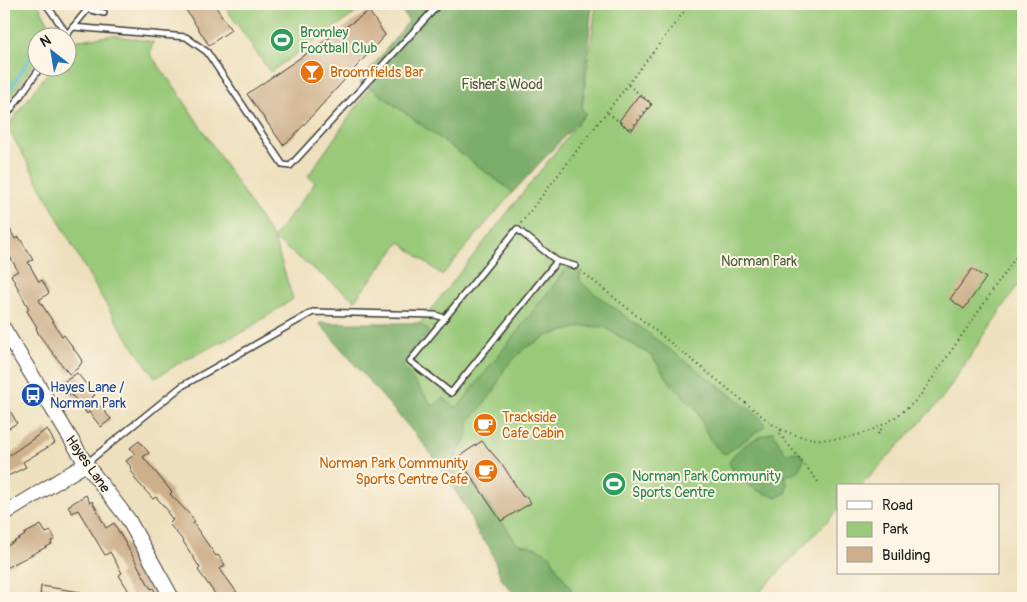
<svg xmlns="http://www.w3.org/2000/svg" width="1027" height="602" viewBox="0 0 1027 602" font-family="Pangolin,sans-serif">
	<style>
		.green { fill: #99c979; stroke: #5a724a }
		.forest { fill: #7aad69; stroke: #4b6442 }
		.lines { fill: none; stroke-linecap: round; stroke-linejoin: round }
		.stream { stroke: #56bad5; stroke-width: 3 }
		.building { fill: #cdaf8b }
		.lane-casing { stroke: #3c3934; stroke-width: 8 }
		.secondary-casing { stroke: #3c3934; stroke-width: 16 }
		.path { stroke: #3c3934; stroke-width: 2; stroke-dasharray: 1 4; stroke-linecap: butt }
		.lane { stroke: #fff; stroke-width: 5 }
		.secondary { stroke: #fff; stroke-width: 14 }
		.labels { text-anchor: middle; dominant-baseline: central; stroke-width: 4; stroke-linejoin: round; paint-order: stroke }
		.leisure-label { font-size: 14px; fill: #27864d; stroke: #fcf5e5; text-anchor: start }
		.food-label { font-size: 14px; fill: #c56008; stroke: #fcf5e5; text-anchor: start }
		.park-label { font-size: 14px; fill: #48593d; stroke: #fcf5e5 }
		.transit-label { font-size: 14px; fill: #164399; stroke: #fcf5e5; text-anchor: start }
		.street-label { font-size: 14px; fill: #1c1c1c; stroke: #fcf5e5 }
	</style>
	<rect width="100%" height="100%" fill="#fcf5e5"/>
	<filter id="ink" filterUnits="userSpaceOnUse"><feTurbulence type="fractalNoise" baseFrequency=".02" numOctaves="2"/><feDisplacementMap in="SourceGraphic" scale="10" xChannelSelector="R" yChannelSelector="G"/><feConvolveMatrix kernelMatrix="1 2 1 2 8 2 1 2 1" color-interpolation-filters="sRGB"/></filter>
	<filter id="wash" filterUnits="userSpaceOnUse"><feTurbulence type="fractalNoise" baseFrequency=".0096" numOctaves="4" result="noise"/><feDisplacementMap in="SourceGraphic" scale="20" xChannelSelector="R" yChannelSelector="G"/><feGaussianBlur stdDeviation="1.12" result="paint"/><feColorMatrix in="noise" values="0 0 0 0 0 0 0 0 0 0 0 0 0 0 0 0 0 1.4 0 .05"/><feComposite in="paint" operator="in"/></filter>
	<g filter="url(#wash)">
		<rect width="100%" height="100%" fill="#eee0be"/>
		<g class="green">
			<polygon points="4,4 38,4 54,33 51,37 38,38 37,58 4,108"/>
			<polygon points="223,4 360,4 363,8 270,72"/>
			<polygon points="379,4 399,4 386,14"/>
			<polygon points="596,4 1023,4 1023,277 941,400 861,486 838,486 838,510 754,598 555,598 390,361 586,113 582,109"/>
			<path d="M114 35 153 42 150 54 176 89 273 238 315 183 308 176 370 87 513 192 442 275 400 242 355 300 274 239 293 299 246 330 179 363 156 378C96 301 57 211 7 127L51 68H68V47L73 41Z"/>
		</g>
		<g class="forest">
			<polygon points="399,4 592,4 582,109 586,113 513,192 370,87 359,83 409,21 398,5"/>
			<path d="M574 268 580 273V280L586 287 759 416 764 421V427L725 454 720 451 709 438 696 409 671 384 652 356 604 327 583 326 547 336 525 348 505 368 494 391 468 424V434L456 456 517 543 537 548 551 556C557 572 568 582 576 598H518L502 580 489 546 478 534 467 509 427 448 319 323H419L429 331 402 365 433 406 443 398 457 408 566 269Z"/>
			<path d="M773 432 785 453 799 452 804 459 797 473 784 476 787 483 786 493 777 497C757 492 739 483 729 463 736 447 757 437 773 432Z"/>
		</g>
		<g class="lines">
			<g class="stream">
				<polyline points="43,38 53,23"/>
				<polyline points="4,98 38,46"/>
			</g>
		</g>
		<g id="blocks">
			<g class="building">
				<polygon points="182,4 214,4 231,30 209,45"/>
				<polygon points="369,11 385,35 291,139 283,145 247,94"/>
				<polygon points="639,95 652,104 631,131 619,121"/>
				<polygon points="4,217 15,239 19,237 33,260 28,262 39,282 42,280 49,293 39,300 62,336 64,335 81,359 82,362 78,368 69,374 39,335 36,328 37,327 27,311 29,309 11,275 18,271 8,253 4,256"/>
				<polygon points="972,269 986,278 964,309 950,299"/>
				<polygon points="77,373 95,395 92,397 111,419 101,427 89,412 87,414 80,402 79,404 71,394 69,396 61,384"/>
				<polygon points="4,400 17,423 4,431"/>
				<polygon points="47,429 55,443 23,462 26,467 4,478 4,459"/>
				<polygon points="139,441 149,453 143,457 172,492 170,494 192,517 195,522 193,523 216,556 218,555 225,565 220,569 241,598 218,598 198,570 200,568 181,538 169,524 173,520 167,512 168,511 156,497 153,499 134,478 136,477 130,470 132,468 126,461 135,454 130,448"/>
				<polygon points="482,441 504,467 523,497 525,496 531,503 501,521 458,457"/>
				<polygon points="86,495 90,503 92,501 106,528 114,523 151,589 153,588 159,598 133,598 119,575 122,573 110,552 105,555 78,510 72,513 68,506"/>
				<polygon points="41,525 46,533 51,531 55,539 51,541 52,544 4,569 4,548 25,535 24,534"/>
				<polygon points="41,586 81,592 80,598 44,598 40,597"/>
			</g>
		</g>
	</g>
	<g filter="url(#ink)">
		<use href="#blocks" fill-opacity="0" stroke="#3c3934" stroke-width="1"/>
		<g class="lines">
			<g class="lane-casing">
				<g id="lane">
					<polyline points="46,4 67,34"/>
					<polyline points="87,9 104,13"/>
					<polyline points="73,27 186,37 207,52 283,165 290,166 439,4"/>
					<polyline points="64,38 92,4"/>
					<polyline points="4,119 40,68"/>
					<polygon points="517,229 557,261 451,393 410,361"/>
					<polyline points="557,261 575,266"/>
					<polyline points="88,462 182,386 313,312 435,315 445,318"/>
				</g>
			</g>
			<g class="secondary-casing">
				<g id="secondary">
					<polyline points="4,329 86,464 128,519 172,598"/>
					<polyline points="4,514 86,464"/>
				</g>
			</g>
			<g class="path">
				<polyline points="608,113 630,130 651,103 628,85"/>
				<polyline points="521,223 690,4"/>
				<path d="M581 271 772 424C821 455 883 436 920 396L1023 247"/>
				<polyline points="781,430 779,433 819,483"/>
				<polyline points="878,434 881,430 880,427"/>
			</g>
			<use href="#lane" class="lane"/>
			<use href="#secondary" class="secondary"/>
		</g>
	</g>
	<defs>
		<g id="stadium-disc" transform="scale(1.25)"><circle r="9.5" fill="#2e9e5b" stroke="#fcf5e5"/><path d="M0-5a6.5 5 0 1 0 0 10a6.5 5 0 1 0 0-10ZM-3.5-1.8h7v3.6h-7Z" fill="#fff"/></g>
		<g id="bar-disc" transform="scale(1.25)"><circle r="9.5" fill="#e8710a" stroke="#fcf5e5"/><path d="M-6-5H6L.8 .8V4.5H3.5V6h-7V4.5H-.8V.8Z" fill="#fff"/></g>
		<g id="bus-disc" transform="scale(1.25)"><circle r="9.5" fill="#1a4fb4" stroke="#fcf5e5"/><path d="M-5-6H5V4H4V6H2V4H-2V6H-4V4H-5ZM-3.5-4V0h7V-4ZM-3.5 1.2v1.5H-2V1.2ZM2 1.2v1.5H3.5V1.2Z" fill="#fff"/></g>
		<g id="cafe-disc" transform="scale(1.25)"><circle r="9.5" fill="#e8710a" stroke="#fcf5e5"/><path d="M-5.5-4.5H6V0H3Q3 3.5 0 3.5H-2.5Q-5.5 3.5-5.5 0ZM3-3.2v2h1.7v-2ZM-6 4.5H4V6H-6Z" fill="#fff"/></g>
	</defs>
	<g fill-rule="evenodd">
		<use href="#stadium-disc" x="282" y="40"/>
		<use href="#bar-disc" x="312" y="72"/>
		<use href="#bus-disc" x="33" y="395"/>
		<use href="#cafe-disc" x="485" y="425"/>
		<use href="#cafe-disc" x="486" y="471"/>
		<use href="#stadium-disc" x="614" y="484"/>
	</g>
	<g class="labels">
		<g class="leisure-label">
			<text x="300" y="32">Bromley<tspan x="300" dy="16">Football Club</tspan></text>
			<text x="632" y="476">Norman Park Community<tspan x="632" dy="16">Sports Centre</tspan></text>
		</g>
		<g class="food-label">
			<text x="330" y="72">Broomfields Bar</text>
			<text x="502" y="417">Trackside<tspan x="502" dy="16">Cafe Cabin</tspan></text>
			<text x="468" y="463" text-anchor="end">Norman Park Community<tspan x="468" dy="16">Sports Centre Cafe</tspan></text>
		</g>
		<g class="park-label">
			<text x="502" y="84">Fisher's Wood</text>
			<text x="759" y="261">Norman Park</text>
		</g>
		<g class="transit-label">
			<text x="50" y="387">Hayes Lane /<tspan x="50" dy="16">Norman Park</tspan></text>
		</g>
		<g class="street-label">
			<text transform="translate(88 464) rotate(55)">Hayes Lane</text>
		</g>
	</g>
	<rect width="1027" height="602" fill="none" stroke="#fcf5e5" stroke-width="20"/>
	<rect x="837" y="484" width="162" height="90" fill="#fcf5e5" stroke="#a29e95"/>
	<rect x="847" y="501" width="25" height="8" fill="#ffffff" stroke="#a29e95"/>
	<text x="882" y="510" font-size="15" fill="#1c1c1c">Road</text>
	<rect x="847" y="522" width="25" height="15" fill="#99c979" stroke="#a29e95"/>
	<text x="882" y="534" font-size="15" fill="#1c1c1c">Park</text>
	<rect x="847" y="547" width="25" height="15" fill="#cdaf8b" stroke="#a29e95"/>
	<text x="882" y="560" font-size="15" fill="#1c1c1c">Building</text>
	<g transform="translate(52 52) rotate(329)"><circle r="24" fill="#fcf5e5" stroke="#a29e95"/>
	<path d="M0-4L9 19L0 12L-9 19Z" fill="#1f6fb2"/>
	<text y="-8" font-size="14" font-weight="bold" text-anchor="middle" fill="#1c1c1c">N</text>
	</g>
</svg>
